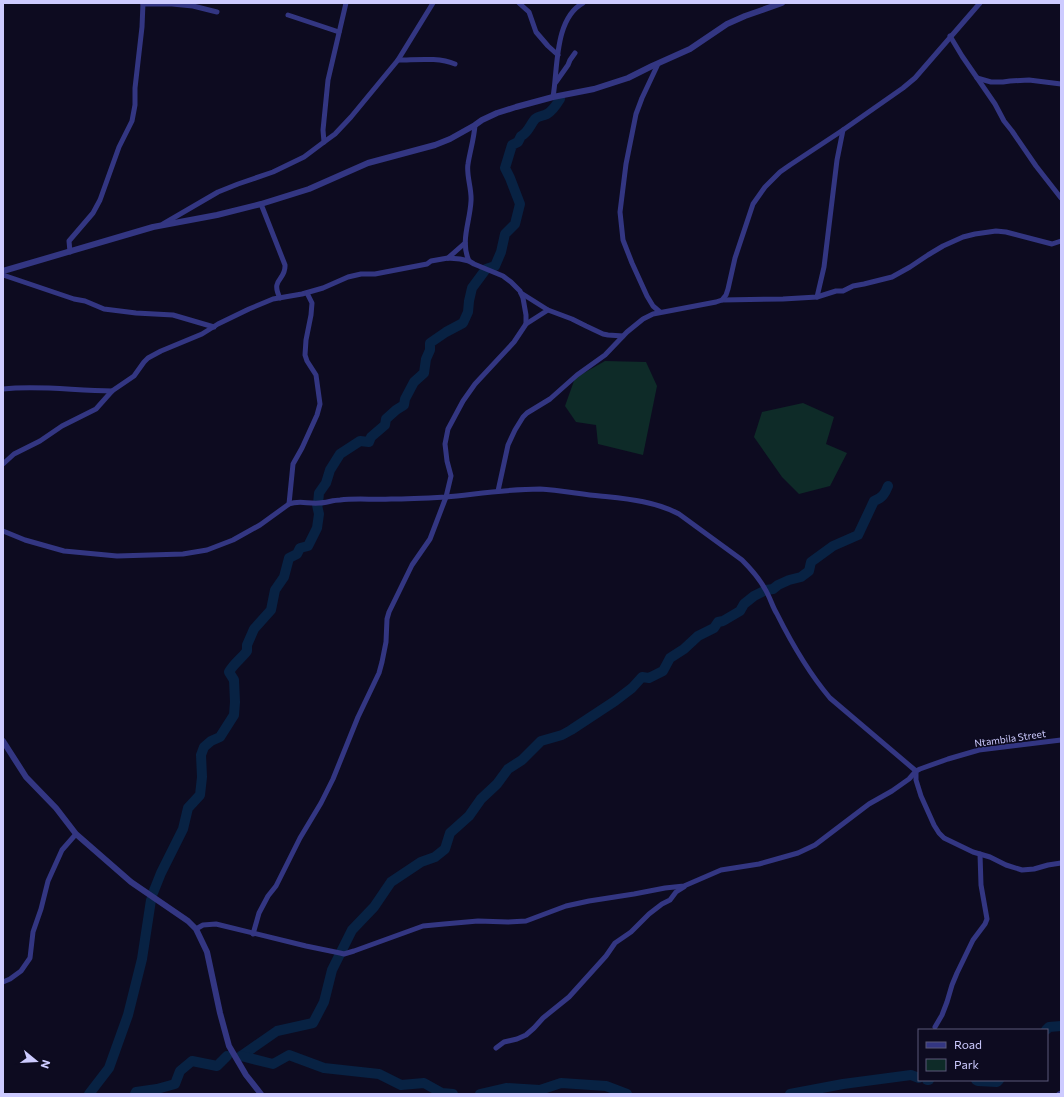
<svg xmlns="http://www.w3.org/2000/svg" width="1064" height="1097" viewBox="0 0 1064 1097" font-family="Commissioner,sans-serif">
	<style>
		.green { fill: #0e2b28 }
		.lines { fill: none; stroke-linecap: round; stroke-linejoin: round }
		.stream { stroke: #082243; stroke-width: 1.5 }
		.river { stroke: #082243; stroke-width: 10 }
		.minor { stroke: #333682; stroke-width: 5 }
		.tertiary { stroke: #333682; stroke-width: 6 }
		.labels { text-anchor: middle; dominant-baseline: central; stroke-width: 3; stroke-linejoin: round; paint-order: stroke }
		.street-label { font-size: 10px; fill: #cdcbff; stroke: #0d0b20 }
	</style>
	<rect width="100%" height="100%" fill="#0d0b20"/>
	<g class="green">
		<polygon points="605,361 646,362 657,386 643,455 598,444 596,425 576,422 565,406 575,378"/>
		<polygon points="803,403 834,417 826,444 847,453 830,486 799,494 782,477 754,437 762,412"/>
	</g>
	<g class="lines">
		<polyline class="stream" points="540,1090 541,1094"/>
		<g class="river">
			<path d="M153 893 161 873 183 829 188 808 200 795 202 777 201 755 204 747 211 741 220 737 234 715 235 702 234 680 229 672C234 663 241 659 247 651V645L254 629 271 610 275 590 284 577 289 558 297 554 300 548 308 546 317 528 319 514 317 505 318 504 319 493 326 483 330 470 340 454 360 441 369 442 371 437 385 425 386 419 396 410 404 405 405 399 414 382 424 373 426 359 430 350V343L446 332 463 323 468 312 469 301 472 288 486 269 495 266 501 252 505 234 515 224 520 204 510 178 505 168 512 145 518 142 521 136C528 133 530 125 535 119 538 116 543 116 547 114 552 111 557 104 560 99"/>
			<polyline points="1046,1030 1049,1027 1061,1026"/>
			<path d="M241 1056 277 1031 313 1023 324 1002 332 970 352 930 374 907 391 882 421 862 435 857 445 849 450 833 469 816 481 799 497 784 508 769 522 760 541 741 562 735 571 730 615 701 632 688 642 677 649 678 663 671 670 658 684 649 698 636 714 628 718 622 723 621 740 611 744 604 754 596 766 590 773 589 778 585 789 580 801 577 809 571 811 562 833 546 858 535 874 501C882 498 885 494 888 486"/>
			<polyline points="241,1056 273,1064 289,1055 324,1068 379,1074 401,1085 424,1083 442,1093 453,1094"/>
			<polyline points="927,1080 929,1080"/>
			<polyline points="976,1080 978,1081 997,1082 999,1080"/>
			<polyline points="89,1094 109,1068 128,1015 142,959 151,900"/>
			<polyline points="135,1094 136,1092 157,1089 175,1084 180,1071 192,1061 217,1066 227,1056"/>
			<polyline points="480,1094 506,1088 540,1090 561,1083 606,1086 627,1094"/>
			<polyline points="790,1094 843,1084 911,1075 919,1078"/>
		</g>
		<g class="minor">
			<polyline points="519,3 529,12 536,32 548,46 558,55"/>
			<polyline points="143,4 172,4 193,6 217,12"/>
			<polyline points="288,15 339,32"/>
			<polyline points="950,36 962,56 995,104 1004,121 1012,131 1036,166 1061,198"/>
			<path d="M398 60C416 60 438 57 455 64"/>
			<polyline points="658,64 642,98 636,114 626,164 620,212 623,240 632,263 647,296 653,306 660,312"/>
			<polyline points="977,78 991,82 1003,82 1010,81 1029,80 1061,84"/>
			<polyline points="556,82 568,65 570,60 575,53"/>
			<path d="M553 97C558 69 554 19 583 3"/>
			<polyline points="324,142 323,130 328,80 346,3"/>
			<path d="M261 204 285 265C286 281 270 278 280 298"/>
			<polyline points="163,224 218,192 238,184 273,172 304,157 324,142 335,134 351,117 398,60 433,3"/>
			<polyline points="70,252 69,241 93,213 100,200 119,147 132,121 135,105 135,88 142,27 143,3"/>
			<polyline points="448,258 465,243"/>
			<path d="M469 261C460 241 470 222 471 201 472 189 466 175 468 164 470 151 474 139 475 125"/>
			<polyline points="3,275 74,299 85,301 104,309 136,313 173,315 214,327"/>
			<polyline points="521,293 548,310 526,324"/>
			<polyline points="817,297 824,267 837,160 843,130"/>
			<polyline points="722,300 783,299 817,297 836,291 843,291 853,286 864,284 892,277 910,267 928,255 943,246 963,237 975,234 996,231 1006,232 1052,244 1061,241"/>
			<polyline points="548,310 572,319 586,326 603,334 608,335 623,336"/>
			<path d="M3 389C41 385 75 391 112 391"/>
			<polyline points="3,464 14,454 40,441 62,426 96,409 112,391 134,376 144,362 148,358 161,351 202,334 218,324 249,309 273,299 302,294 323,288 348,277 361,274 375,274 427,264 431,261 448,258 460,259 469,261 474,264 503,276 511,282 520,291 523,298 526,315 526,324 514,342 475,384 463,401 448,429 445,444 447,461 451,476 446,497 430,539 412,565 389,612 387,619 386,642 382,662 379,673 358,717 333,779 321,803 300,838 276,886 268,896 259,913 253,934"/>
			<polyline points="498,491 508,445 515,430 523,417 527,413 550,399 577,375 605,355 627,332 643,319 653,314 716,302 722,300 726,295 728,289 735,258 753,204 765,187 780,172 790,165 843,130 903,88 915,78 980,3"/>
			<polyline points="289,504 293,464 302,448 317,415 320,404 316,375 307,361 305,355 306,340 311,315 312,303 307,293"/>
			<path d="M3 531 25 540 64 551 117 556 183 554 207 550 233 540 260 525 289 504C299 500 308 504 319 503 326 503 333 500 340 500 356 498 374 500 391 499 409 499 428 498 446 497 477 494 508 489 540 489 559 490 580 494 600 496 628 499 654 501 679 514L742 560C751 569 759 578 765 589 770 597 772 606 777 614 792 644 808 672 830 698L916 771V780L921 796 934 825 939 833 944 838 973 852 990 857 1006 865 1022 870 1034 869 1048 865 1061 863"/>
			<polyline points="196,929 203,925 216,924 306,946 340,953 344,954 354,951 423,926 444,924 478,921 508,922 526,921 566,906 589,901 634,894 665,888 684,886 721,870 759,864 798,853 815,845 869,804 892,791 909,779 916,771 920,769 948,759 979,750 1061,740"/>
			<polyline points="3,982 10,979 21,971 30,958 33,932 41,909 48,881 62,850 76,834"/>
			<polyline points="935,1027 942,1015 947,1002 952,985 957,973 973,940 985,924 987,919 981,885 980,854"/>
			<polyline points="496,1048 504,1042 517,1039 526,1035 534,1028 543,1018 569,997 606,956 615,943 631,932 649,914 662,904 670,900 676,892 684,887"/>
			<polyline points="1059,1094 1061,1093"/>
		</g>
		<g class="tertiary">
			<polyline points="3,271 153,227 217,215 261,204 309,189 368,163 435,145 450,139 475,125 482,120 497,113 516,107 553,97 594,89 628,78 652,66 690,49 727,24 745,16 782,3"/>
			<polyline points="3,741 26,777 56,808 76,834 131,882 188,921 196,929 207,952 220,1013 229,1046 246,1075 261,1094"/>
		</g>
	</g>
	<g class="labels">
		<g class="street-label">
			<text transform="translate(1010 738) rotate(-8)">Ntambila Street</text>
		</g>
	</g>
	<rect width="1064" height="1097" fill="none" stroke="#cdcbff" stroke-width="8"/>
	<rect x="918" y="1029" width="130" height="52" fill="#0d0b20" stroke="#5a5879"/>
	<rect x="926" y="1042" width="20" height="6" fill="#333682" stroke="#5a5879"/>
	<text x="954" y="1049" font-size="12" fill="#cdcbff">Road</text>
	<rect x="926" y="1059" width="20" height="12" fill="#0e2b28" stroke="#5a5879"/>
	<text x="954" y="1069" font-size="12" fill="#cdcbff">Park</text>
	<g transform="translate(36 1061) rotate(108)" stroke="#0d0b20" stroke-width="3" paint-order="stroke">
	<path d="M0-3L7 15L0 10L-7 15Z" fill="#cdcbff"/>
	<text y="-6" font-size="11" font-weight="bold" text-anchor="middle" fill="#cdcbff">N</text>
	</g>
</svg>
